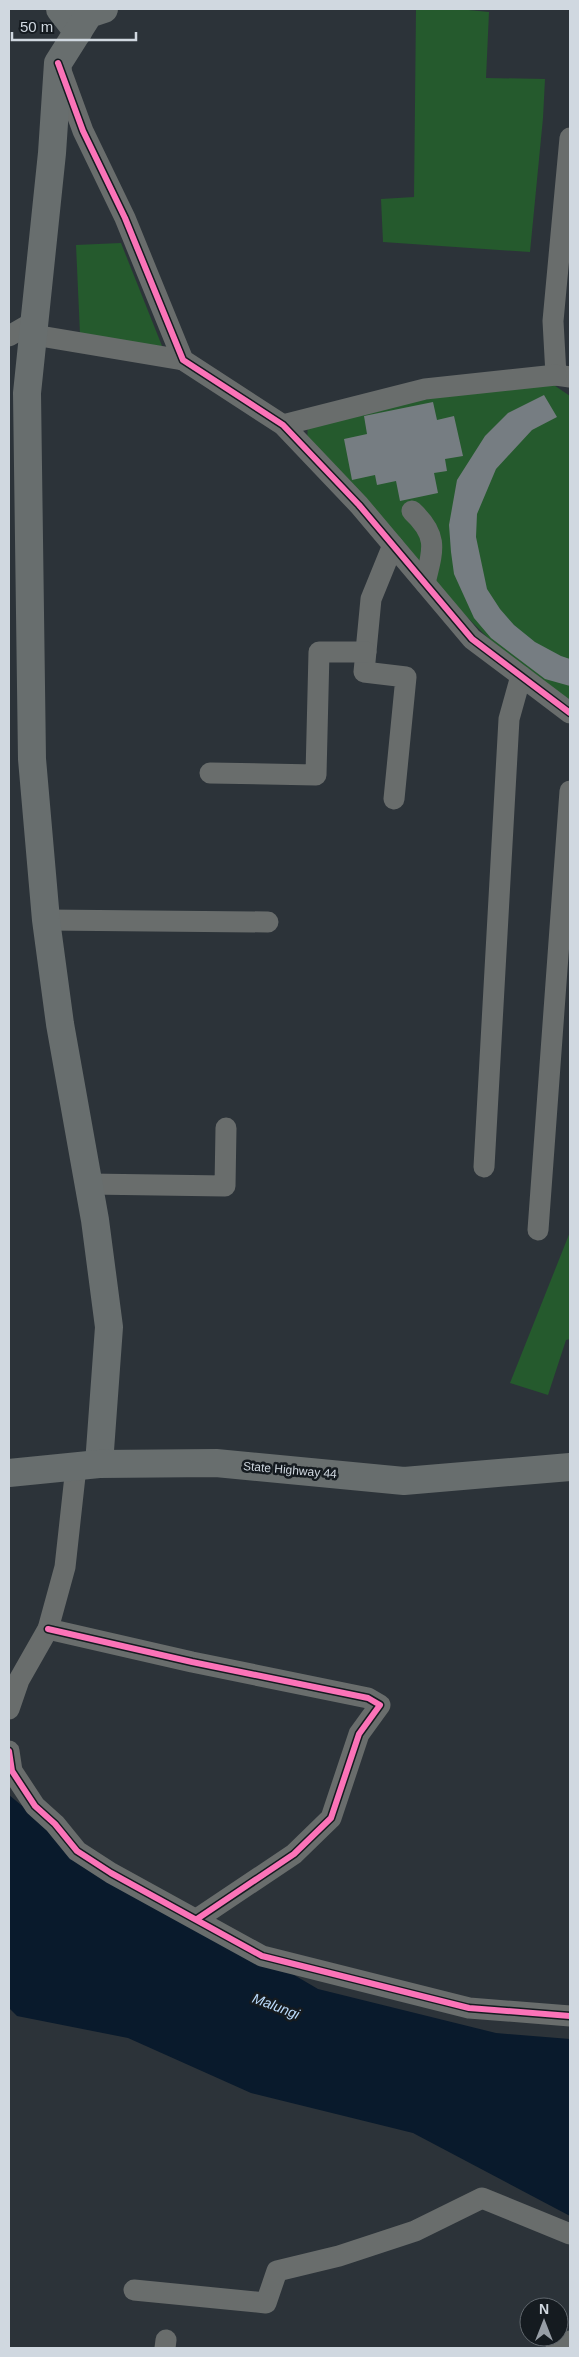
<svg xmlns="http://www.w3.org/2000/svg" width="579" height="2357" viewBox="0 0 579 2357" font-family="Arial,sans-serif">
	<style>
		.green { fill: #255a2d }
		.water { fill: #091a2c }
		.building { fill: #767d82 }
		.lines { fill: none; stroke-linecap: round; stroke-linejoin: round }
		.minor { stroke: #696d6c; stroke-width: 21 }
		.major { stroke: #686e6e; stroke-width: 28 }
		.cycleway-casing { stroke: #151b20; stroke-width: 9 }
		.cycleway { stroke: #fb73b8; stroke-width: 6 }
		.labels { text-anchor: middle; dominant-baseline: central; stroke-width: 5; stroke-linejoin: round; paint-order: stroke }
		.street-label { font-size: 12px; fill: #d0d8e0; stroke: #151b20 }
		.water-label { font-size: 14px; font-style: italic; fill: #bcdcfc; stroke: #151b20 }
	</style>
	<rect width="100%" height="100%" fill="#2c3339"/>
	<g class="green">
		<polygon points="416,9 458,9 489,12 486,78 545,79 543,118 530,252 383,242 381,199 414,197"/>
		<polygon points="121,243 166,356 80,334 76,245"/>
		<polygon points="542,377 570,396 570,703 517,667 463,613 307,443 308,422"/>
		<polygon points="570,1232 570,1339 566,1340 548,1395 510,1383"/>
	</g>
	<polygon class="water" points="9,1795 89,1861 212,1927 318,1989 496,2033 570,2039 570,2216 413,2133 251,2093 128,2038 17,2016 9,2008"/>
	<g class="building">
		<polygon points="544,395 557,417 532,430 496,469 477,514 476,537 487,589 500,609 514,625 535,642 561,656 570,659 570,686 545,679 491,638 474,618 454,574 451,552 449,525 457,480 485,436 508,413"/>
		<polygon points="433,402 437,420 454,416 463,456 445,459 447,471 434,473 438,493 400,501 396,481 377,485 375,475 352,480 344,439 367,434 364,416"/>
	</g>
	<g class="lines">
		<g class="minor">
			<polyline points="60,68 83,131 125,218 183,360 283,425 359,505 472,639 570,713"/>
			<polyline points="34,335 183,360"/>
			<polyline points="9,336 35,321"/>
			<polyline points="570,377 556,375 553,321 570,138"/>
			<polyline points="283,425 425,389 556,375"/>
			<path d="M412 511C439 536 433 550 425 583"/>
			<polyline points="393,545 371,599 364,672 406,677 394,799"/>
			<polyline points="210,773 316,775 319,652 366,652"/>
			<polyline points="46,920 268,922"/>
			<polyline points="484,1167 509,719 521,676"/>
			<polyline points="89,1184 225,1186 226,1128"/>
			<polyline points="538,1230 570,791"/>
			<polyline points="48,1629 192,1662 368,1698 380,1705 359,1734 331,1818 294,1854 197,1919"/>
			<polyline points="9,1709 19,1680 48,1629 65,1567 76,1467"/>
			<polyline points="9,1751 12,1771 35,1806 55,1824 77,1851 111,1873 262,1956 469,2008 570,2016"/>
			<polyline points="134,2290 266,2303 277,2271 339,2256 415,2231 482,2198 570,2234"/>
			<polyline points="165,2348 166,2340"/>
			<polyline points="556,2348 570,2341"/>
		</g>
		<g class="major">
			<polyline points="60,9 78,32"/>
			<polyline points="99,1464 109,1327 95,1220 60,1024 46,920 32,759 27,393 52,153 58,63 89,14 104,9"/>
			<polyline points="9,1473 99,1464 216,1463 404,1481 570,1467"/>
		</g>
		<g class="cycleway-casing">
			<g id="cycleway">
				<polyline points="58,63 83,131 125,218 183,360 283,425 359,505 472,639 570,713"/>
				<polyline points="48,1629 192,1662 368,1698 380,1705 359,1734 331,1818 294,1854 197,1919"/>
				<polyline points="9,1751 12,1771 35,1806 55,1824 77,1851 111,1873 262,1956 469,2008 570,2016"/>
			</g>
		</g>
		<use href="#cycleway" class="cycleway"/>
	</g>
	<g class="labels">
		<g class="street-label">
			<text transform="translate(290 1470) rotate(5)">State Highway 44</text>
		</g>
		<g class="water-label">
			<text transform="translate(276 2006) rotate(21)">Malungi</text>
		</g>
	</g>
	<rect width="579" height="2357" fill="none" stroke="#d0d8e0" stroke-width="20"/>
	<g transform="translate(544 2322)"><circle r="24" fill="#151b20" stroke="#60676d"/>
	<path d="M0-4L9 19L0 12L-9 19Z" fill="#979ea6"/>
	<text y="-8" font-size="14" font-weight="bold" text-anchor="middle" fill="#d0d8e0">N</text>
	</g>
	<path d="M12 32v8h124v-8" fill="none" stroke="#d0d8e0" stroke-width="2.5"/>
	<text x="20" y="32" font-size="15" fill="#d0d8e0" stroke="#151b20" stroke-width="4" paint-order="stroke">50 m</text>
</svg>
